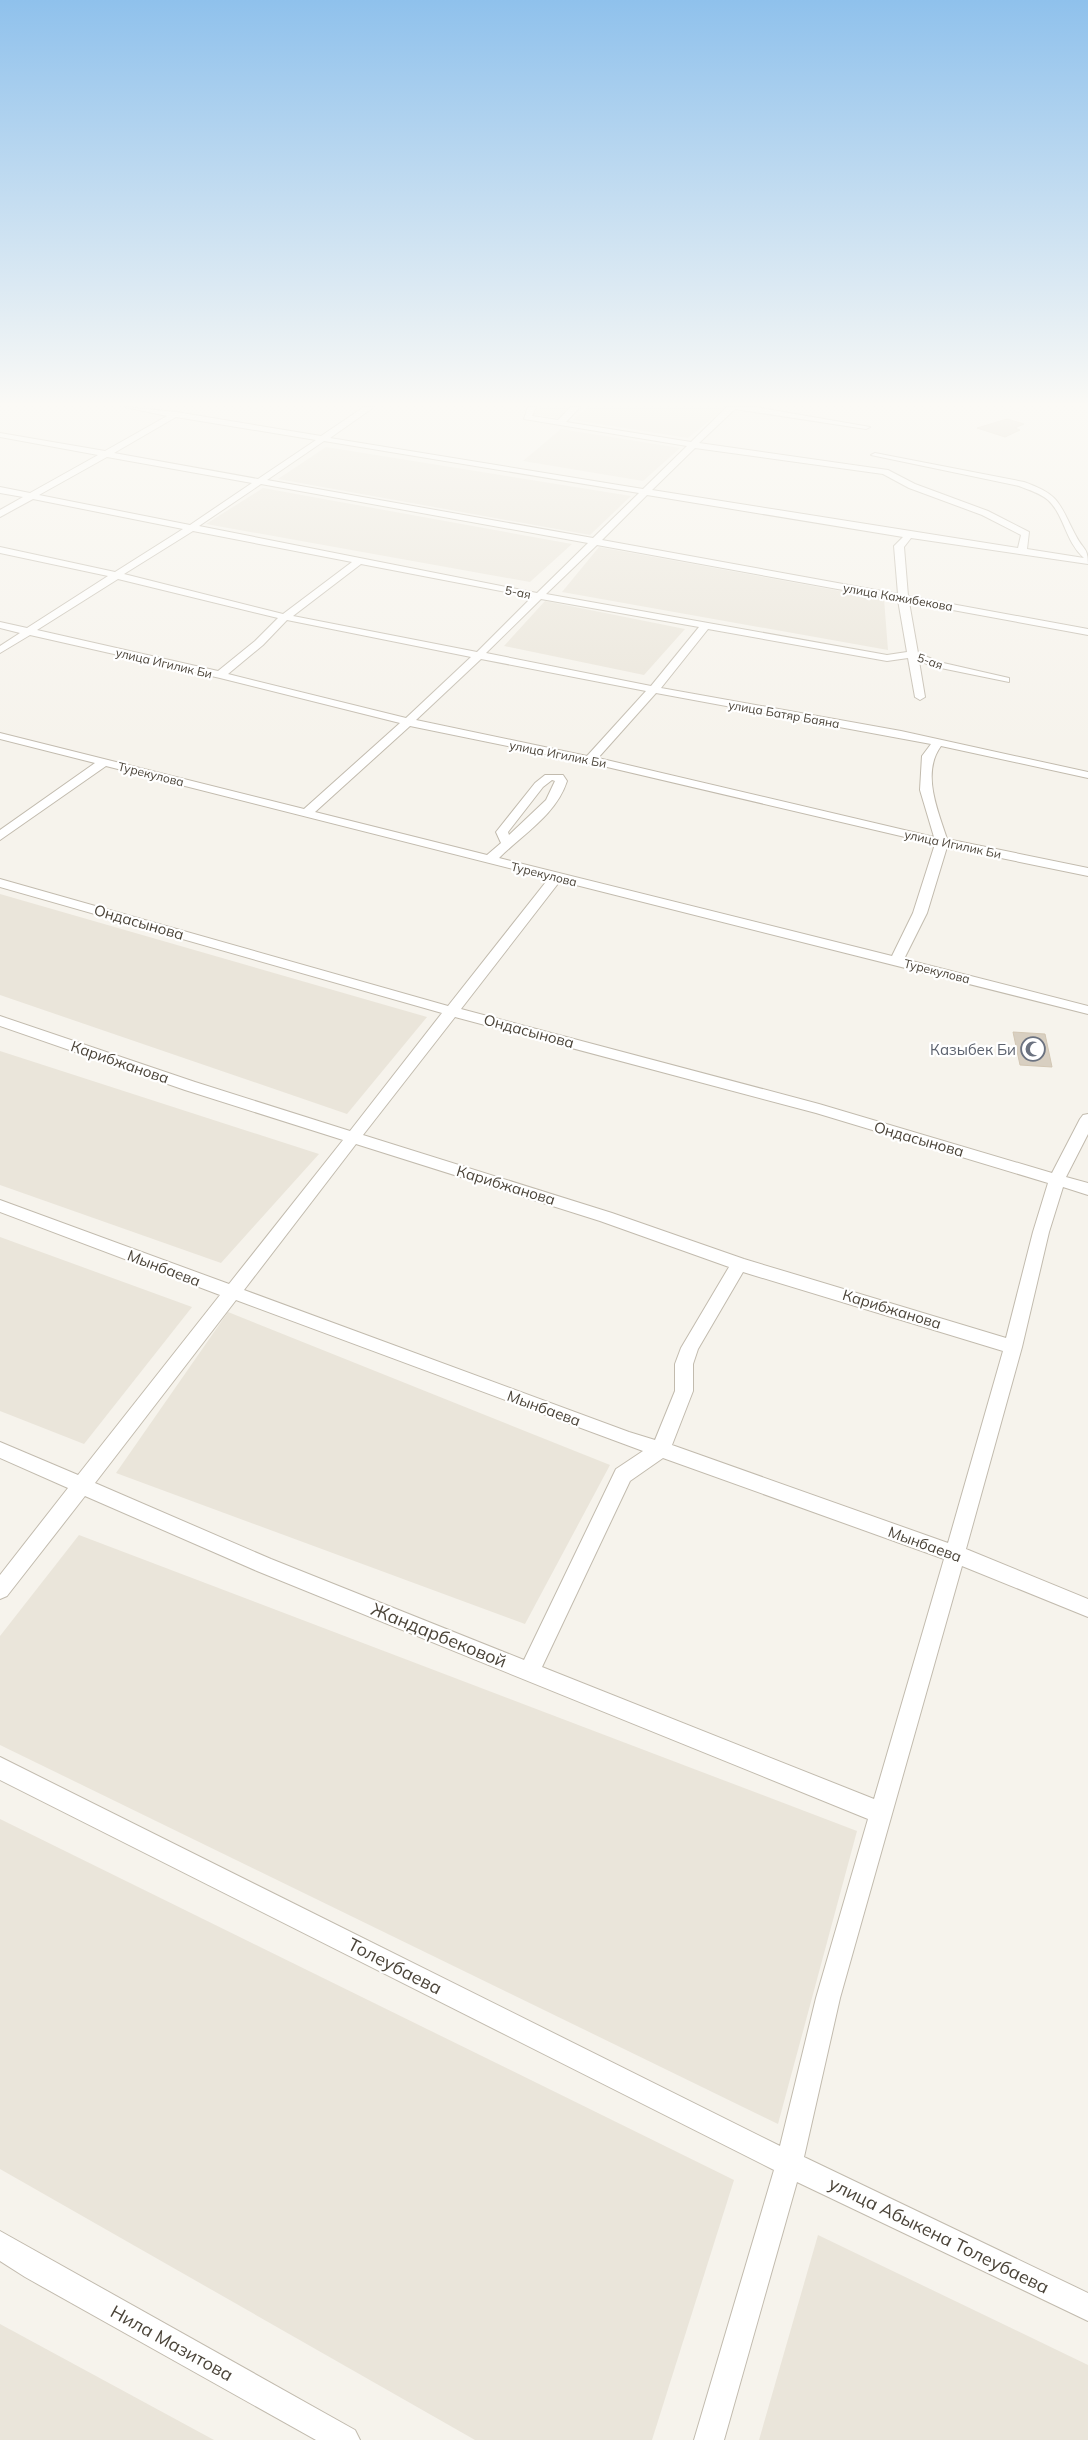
<svg xmlns="http://www.w3.org/2000/svg" width="1088" height="2440" viewBox="0 0 1088 2440" font-family="Mulish,sans-serif">
	<style>
		.residential { fill: #eae5da }
		.building { fill: #d8cfc1; stroke: #d3c7b4 }
		.lines { fill: none; stroke-linecap: round; stroke-linejoin: round }
		.minor-casing { stroke: #c2bbae; stroke-width: 2 }
		.minor { fill: #fff; fill-rule: evenodd }
		.labels { text-anchor: middle; dominant-baseline: central; stroke-width: 4.5; stroke-linejoin: round; paint-order: stroke }
		.far-street-label { font-size: 12px; fill: #4b4439; stroke: #fff }
		.street-label { font-size: 15px; fill: #4b4439; stroke: #fff }
		.worship-label { font-size: 15px; fill: #5b616d; stroke: #fff; text-anchor: end }
		.near-street-label { font-size: 18px; fill: #4b4439; stroke: #fff }
	</style>
	<rect width="100%" height="100%" fill="#f6f3ec"/>
	<g class="residential">
		<polygon points="541,407 571,407 558,418 533,414"/>
		<polygon points="587,407 715,407 724,409 688,438 573,420"/>
		<polygon points="561,429 680,448 643,481 523,461"/>
		<polygon points="326,447 631,496 590,535 278,479"/>
		<polygon points="263,488 572,544 530,582 206,524"/>
		<polygon points="599,547 884,599 888,650 562,592"/>
		<polygon points="545,601 685,629 644,675 504,646"/>
		<polygon points="0,894 427,1017 347,1114 0,995"/>
		<polygon points="0,1051 319,1154 221,1263 0,1185"/>
		<polygon points="0,1237 192,1307 84,1444 0,1411"/>
		<polygon points="228,1312 610,1465 525,1624 116,1473"/>
		<polygon points="79,1535 857,1831 778,2124 0,1745 0,1636"/>
		<polygon points="0,1819 734,2180 652,2440 475,2440 0,2169"/>
		<polygon points="818,2235 1088,2365 1088,2440 759,2440"/>
		<polygon points="0,2324 214,2440 0,2440"/>
	</g>
	<g class="building">
		<polygon points="1007,419 1024,424 1015,428 1020,430 1005,437 977,428"/>
		<polygon points="1013,1032 1045,1034 1052,1067 1020,1065"/>
	</g>
	<g class="lines">
		<g class="minor-casing">
			<g id="minor">
				<path d="M125 407 176 412 321 436 364 407H374L330 438 643 489 687 446 524 419 528 407H536L532 416 558 420 571 407H580L566 422 691 442 727 407H755L870 427 866 429 735 409 699 443 888 470 915 484 988 511 1029 532 1027 549 1084 558C1065 541 1065 516 1048 500 1040 493 1029 490 1019 486L871 455 875 453 1024 482C1061 495 1059 504 1076 536 1083 550 1088 547 1088 564L911 538 904 547 908 596 1088 629V635L909 602 918 653 939 662 1009 678V682L936 667 919 661 925 697 920 700 915 697 908 658 887 661 708 629 661 688 901 731 1088 772V778L941 746C921 773 938 811 947 839L1088 868V876L947 847 927 913 904 959 1088 1006V1014L560 881 461 1009 819 1104 1052 1173 1080 1119 1083 1115 1088 1114V1134L1066 1177 1088 1183V1195L1063 1187 1049 1232 1022 1347 966 1549 1088 1599V1617L962 1566 840 1998 804 2157 1088 2293V2321L797 2182 724 2440H694L774 2170 0 1780V1757L780 2146 816 1998 868 1819 257 1571 85 1496 7 1596 0 1599V1575L68 1488 0 1458V1442L78 1475 220 1295 0 1212V1200L229 1284 343 1140 185 1090 0 1026V1016L195 1082 350 1131 442 1013 0 887V879L448 1006 549 878 106 766 0 840V830L95 763 0 739V733L304 809 400 723 220 678 30 635 0 653V646L20 633 0 628V622L27 628 108 576 0 553V547L115 572 183 529 33 499 0 517V510L23 497 0 493V487L30 493 98 455 0 437V433L105 451 167 416ZM176 417 316 440 258 479 114 453ZM324 441 639 493 593 538 267 480ZM695 448 883 474 909 488 982 515 1021 535 1018 548 652 490ZM107 457 252 483 190 525 39 495ZM261 484 588 543 537 593 199 526ZM647 495 903 537 894 546 898 594 602 540ZM193 531 352 562 283 614 124 574ZM597 545 898 600 907 652 887 655 546 594ZM361 564 532 597 477 652 293 616ZM118 579 278 618 255 641 218 671 37 630ZM541 599 699 627 651 686 486 653ZM287 620 471 657 406 718 228 674 263 645ZM481 659 646 691 587 756 416 720ZM656 693 931 744 922 756 920 790 934 837 598 758ZM410 726 590 763 935 844 913 913 892 956 499 858C523 834 556 815 567 781L563 775H545L535 783 496 832 501 843 487 855 315 812ZM552 780 555 781 546 800 509 835 508 832 543 787ZM455 1017 816 1113 1048 1183 1033 1232 1006 1338 744 1259 612 1213 363 1135ZM356 1144 600 1221 729 1267 681 1348 675 1364V1391L655 1440 629 1432 244 1290ZM743 1272 1003 1351 948 1543 672 1445 693 1391V1364L698 1349ZM236 1300 643 1451 616 1469 524 1660 271 1559 95 1483ZM663 1458 944 1559 874 1799 542 1667 630 1481Z"/>
				<polygon points="0,2231 355,2430 360,2440 316,2440 25,2277 0,2261"/>
			</g>
		</g>
		<use href="#minor" class="minor"/>
	</g>
	<linearGradient id="sky" x2="0" y2="1"><stop stop-color="#8fc1ec"/><stop offset="0.54" stop-color="#fbfaf6"/><stop offset="1" stop-color="#fbfaf6" stop-opacity="0"/></linearGradient>
	<rect width="1088" height="749" fill="url(#sky)"/>
	<defs>
		<g id="mosque-ring" transform="scale(1.25)"><circle r="9.5" fill="#fff" stroke="#6b7280" stroke-width="1.5"/><path d="M3.5-4.9A6 6 0 1 0 3.5 4.9A5 5 0 1 1 3.5-4.9Z" fill="#6b7280"/></g>
	</defs>
	<g fill-rule="evenodd">
		<use href="#mosque-ring" x="1033" y="1049"/>
	</g>
	<g class="labels">
		<g class="far-street-label">
			<text transform="translate(518 592) rotate(11)">5-ая</text>
			<text transform="translate(898 597) rotate(10)">улица Кажибекова</text>
			<text transform="translate(930 661) rotate(19)">5-ая</text>
			<text transform="translate(164 663) rotate(13)">улица Игилик Би</text>
			<text transform="translate(784 714) rotate(10)">улица Батяр Баяна</text>
			<text transform="translate(558 754) rotate(11)">улица Игилик Би</text>
			<text transform="translate(151 774) rotate(14)">Турекулова</text>
			<text transform="translate(953 844) rotate(12)">улица Игилик Би</text>
			<text transform="translate(544 874) rotate(14)">Турекулова</text>
			<text transform="translate(937 971) rotate(14)">Турекулова</text>
		</g>
		<g class="street-label">
			<text transform="translate(139 922) rotate(16)">Ондасынова</text>
			<text transform="translate(529 1031) rotate(15)">Ондасынова</text>
			<text transform="translate(120 1062) rotate(19)">Карибжанова</text>
			<text transform="translate(919 1139) rotate(16)">Ондасынова</text>
			<text transform="translate(506 1185) rotate(17)">Карибжанова</text>
			<text transform="translate(164 1268) rotate(21)">Мынбаева</text>
			<text transform="translate(892 1309) rotate(17)">Карибжанова</text>
			<text transform="translate(544 1408) rotate(20)">Мынбаева</text>
			<text transform="translate(925 1544) rotate(20)">Мынбаева</text>
		</g>
		<g class="worship-label">
			<text x="1016" y="1049">Казыбек Би</text>
		</g>
		<g class="near-street-label">
			<text transform="translate(439 1635) rotate(22)">Жандарбековой</text>
			<text transform="translate(395 1966) rotate(27)">Толеубаева</text>
			<text transform="translate(939 2235) rotate(26)">улица Абыкена Толеубаева</text>
			<text transform="translate(172 2343) rotate(29)">Нила Мазитова</text>
		</g>
	</g>
</svg>
